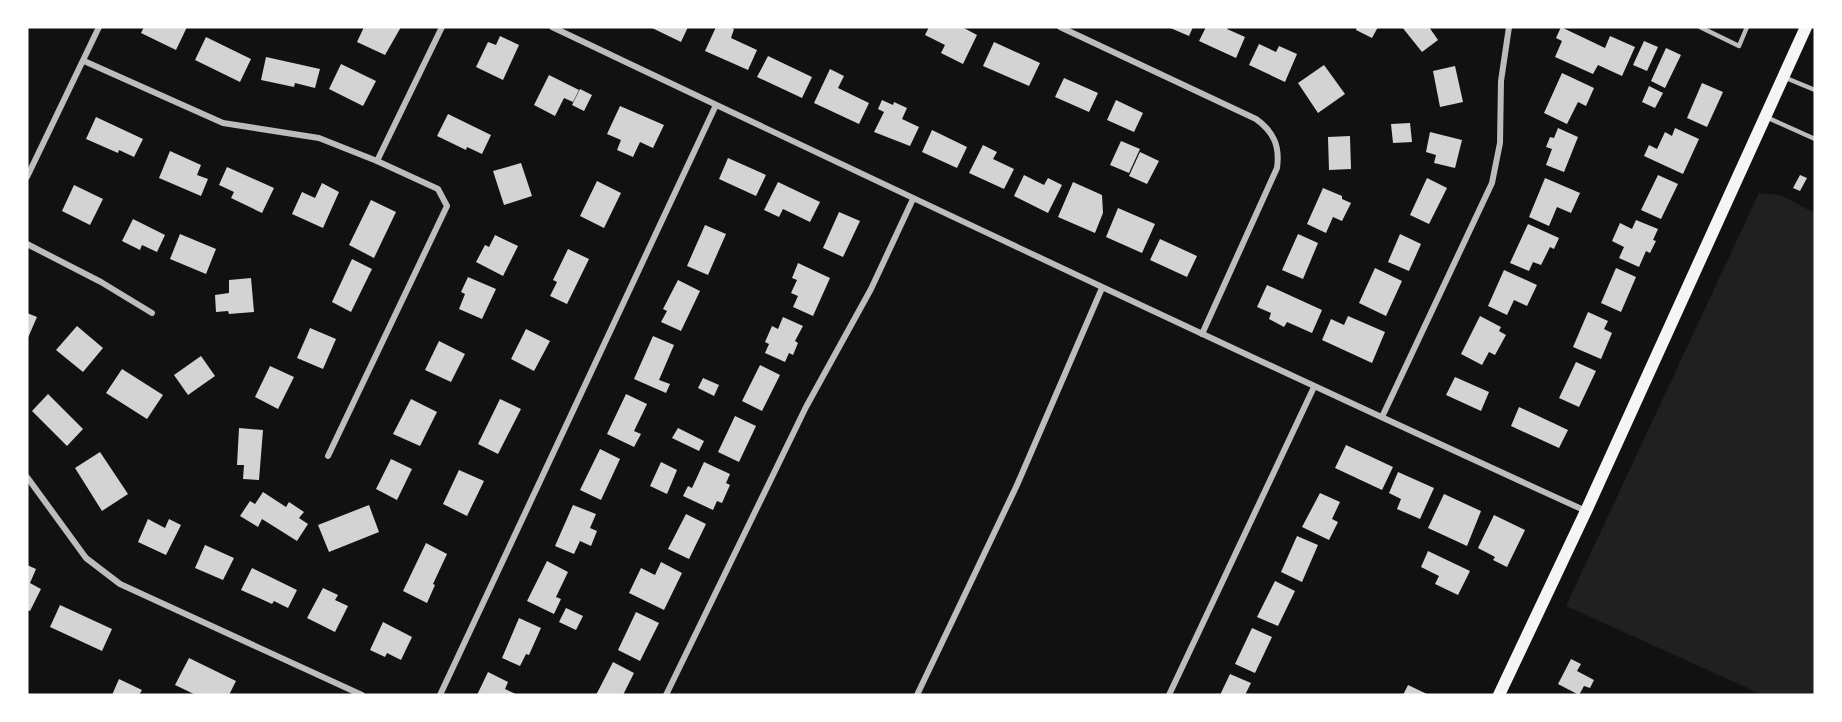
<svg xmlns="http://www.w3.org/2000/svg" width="1842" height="722" viewBox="0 0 1842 722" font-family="'Titillium Web',sans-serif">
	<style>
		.green { fill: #202020 }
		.building { fill: #d3d3d3 }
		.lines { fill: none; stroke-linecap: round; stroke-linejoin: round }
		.service { stroke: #bcbcbc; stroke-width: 4.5 }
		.minor { stroke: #bcbcbc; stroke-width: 6 }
		.secondary { stroke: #f5f5f5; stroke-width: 12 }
	</style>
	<rect width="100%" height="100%" fill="#111"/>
	<polygon class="green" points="1759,193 1780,195 1815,213 1815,695 1763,695 1566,606"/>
	<g class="building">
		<polygon points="144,27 187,27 176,50 141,33"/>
		<polygon points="364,27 401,27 385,55 357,42"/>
		<polygon points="650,27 688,27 681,42"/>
		<polygon points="716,27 729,27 734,29 731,38 757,50 748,70 705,51"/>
		<polygon points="929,27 962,27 977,35 963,64 941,53 945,45 925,35"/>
		<polygon points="1168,27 1193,27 1189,36"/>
		<polygon points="1206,27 1228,27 1227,29 1245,37 1236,58 1199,41"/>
		<polygon points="1357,27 1378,27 1372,38 1356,30"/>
		<polygon points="1402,27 1429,27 1438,40 1422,52"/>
		<polygon points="1561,27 1605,48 1610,36 1635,47 1622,76 1598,65 1593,74 1555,57 1562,41 1556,38"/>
		<polygon points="500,36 519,45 503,80 476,67 488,42 496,45"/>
		<polygon points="206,37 251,59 240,82 195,60"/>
		<polygon points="1644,41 1658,47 1647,71 1633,65"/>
		<polygon points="994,42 1040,63 1029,86 983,66"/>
		<polygon points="1259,44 1276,52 1279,46 1297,54 1285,82 1249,65"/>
		<polygon points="1666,48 1681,55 1665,88 1651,81"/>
		<polygon points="768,56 812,77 802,98 757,77"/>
		<polygon points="266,57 320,69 315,88 295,83 294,87 261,80"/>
		<polygon points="341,64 376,81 363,106 329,89"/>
		<polygon points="1324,65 1345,94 1318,113 1298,83"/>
		<polygon points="1455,66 1463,102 1440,107 1433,71"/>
		<polygon points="830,69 844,76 838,88 869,103 859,124 814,103"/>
		<polygon points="1562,73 1594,88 1586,106 1578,102 1567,124 1544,113"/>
		<polygon points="549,75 579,90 573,102 564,98 555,116 534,105"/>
		<polygon points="1064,78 1098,93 1089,112 1055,97"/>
		<polygon points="1702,83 1723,92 1707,127 1687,118"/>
		<polygon points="1649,86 1663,93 1655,108 1642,102"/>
		<polygon points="580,89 592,95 584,111 572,105"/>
		<polygon points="882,100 893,105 894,102 907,108 902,119 919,127 910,146 874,132 884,112 878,109"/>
		<polygon points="1116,100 1143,113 1134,132 1107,120"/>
		<polygon points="620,106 664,125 653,148 640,142 633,157 617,150 621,140 607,134"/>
		<polygon points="448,114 491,135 482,154 467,147 466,150 437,136"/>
		<polygon points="96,117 143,139 134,157 119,150 118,153 86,139"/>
		<polygon points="1410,123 1412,142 1393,143 1391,124"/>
		<polygon points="1558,128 1578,137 1564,172 1546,165 1552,149 1546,147 1550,137 1554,138"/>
		<polygon points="1675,128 1699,139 1683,174 1644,156 1649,145 1657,149 1665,132 1672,136"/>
		<polygon points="932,130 967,147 957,168 922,152"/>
		<polygon points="1430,132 1462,140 1455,168 1434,163 1436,155 1426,152"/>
		<polygon points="1350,136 1351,169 1329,170 1328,137"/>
		<polygon points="1121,141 1140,149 1129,173 1110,165"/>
		<polygon points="983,145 997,152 993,159 1014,169 1004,189 969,173"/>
		<polygon points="170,151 201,165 197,175 208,179 201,196 159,178"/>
		<polygon points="1140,152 1159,161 1147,184 1129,176"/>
		<polygon points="728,158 766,175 756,196 719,179"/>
		<polygon points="521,163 532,196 504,205 493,171"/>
		<polygon points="227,167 274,188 262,213 231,198 234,192 219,185"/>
		<polygon points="1024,175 1044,185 1048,178 1062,185 1048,213 1014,196"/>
		<polygon points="1658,175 1678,184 1661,219 1641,210"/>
		<polygon points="1800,175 1807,178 1800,191 1793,188"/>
		<polygon points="1427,178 1447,188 1429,224 1410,215"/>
		<polygon points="1545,178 1580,193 1571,213 1557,207 1549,226 1529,217"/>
		<polygon points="597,181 621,193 604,228 580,216"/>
		<polygon points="778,182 820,202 810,222 783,209 779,217 764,210"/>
		<polygon points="1073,182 1102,195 1103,213 1095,233 1058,217"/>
		<polygon points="322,183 339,192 323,228 292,214 302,192 315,198"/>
		<polygon points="74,185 103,199 90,225 62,211"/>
		<polygon points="1323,188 1342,196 1342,199 1351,203 1342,221 1333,217 1326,233 1307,224"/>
		<polygon points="371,200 396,212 374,258 349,245"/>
		<polygon points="1118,208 1155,224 1142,253 1106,237"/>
		<polygon points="839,212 860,221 843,257 823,248"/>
		<polygon points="133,219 165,235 157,252 142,245 140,250 122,241"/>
		<polygon points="1636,220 1658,229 1653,240 1656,241 1650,253 1646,251 1639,267 1619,258 1624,247 1612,241 1620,223 1632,229"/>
		<polygon points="1528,224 1559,238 1554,249 1550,247 1541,265 1533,262 1529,271 1510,263"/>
		<polygon points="705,225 726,234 708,275 687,266"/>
		<polygon points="180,234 216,249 206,274 170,259"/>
		<polygon points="1298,234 1318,243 1303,279 1282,270"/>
		<polygon points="1400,234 1421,244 1409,271 1388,262"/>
		<polygon points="495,235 518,246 503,276 476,262 485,245 489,247"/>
		<polygon points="1160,239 1197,256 1187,277 1150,260"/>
		<polygon points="568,249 589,259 567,304 550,296 557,282 553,280"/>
		<polygon points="352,259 372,269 351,312 332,302"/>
		<polygon points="798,263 830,278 813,316 793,307 798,296 791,293 797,280 792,278"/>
		<polygon points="1375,268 1402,281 1386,316 1359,303"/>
		<polygon points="1616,268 1636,277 1621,312 1601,303"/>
		<polygon points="1504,270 1537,285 1527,306 1514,300 1507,315 1488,306"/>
		<polygon points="468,277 496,289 482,319 459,309 465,294 461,292"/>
		<polygon points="251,278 254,312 229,314 228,311 216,312 215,295 229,293 229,280"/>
		<polygon points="678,280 700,291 681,331 661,322 667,311 663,309"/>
		<polygon points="1267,285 1322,310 1312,333 1287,322 1284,327 1269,319 1271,313 1257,307"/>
		<polygon points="1588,312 1608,321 1604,329 1612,333 1601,359 1573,347"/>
		<polygon points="27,313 37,317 27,340"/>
		<polygon points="1348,316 1385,332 1372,363 1322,340 1331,319 1344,325"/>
		<polygon points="1480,316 1501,327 1499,331 1506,335 1495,355 1489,352 1482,365 1461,354"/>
		<polygon points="783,317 803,326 795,341 798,343 793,355 789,353 785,362 765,353 769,344 765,342 772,326 778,329"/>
		<polygon points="77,326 103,348 83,372 56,350"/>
		<polygon points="310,328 336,339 323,369 297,358"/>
		<polygon points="526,329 550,341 534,371 511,359"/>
		<polygon points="653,336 674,345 659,380 670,384 666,393 634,379"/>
		<polygon points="439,341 465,354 451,382 425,370"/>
		<polygon points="201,356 215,376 188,395 174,375"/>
		<polygon points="1576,362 1596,371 1579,407 1559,398"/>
		<polygon points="760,365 780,375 762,411 742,401"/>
		<polygon points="270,366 294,377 278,409 255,397"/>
		<polygon points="122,369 163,395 147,419 106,393"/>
		<polygon points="1455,377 1489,392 1481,411 1446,395"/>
		<polygon points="703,378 719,385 714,396 698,388"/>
		<polygon points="48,394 83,429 67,446 32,411"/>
		<polygon points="626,394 647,404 634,431 641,434 634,447 607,434"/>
		<polygon points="411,399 437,412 420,446 393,434"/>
		<polygon points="500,399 521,409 498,454 478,444"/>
		<polygon points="1519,407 1568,430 1559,448 1511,426"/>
		<polygon points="735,416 756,426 739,462 718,452"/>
		<polygon points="239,428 263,430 259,480 243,479 244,465 237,465"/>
		<polygon points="678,428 704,441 699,451 672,438"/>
		<polygon points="1346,445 1393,467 1382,490 1335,468"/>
		<polygon points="600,449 620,459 601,500 580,490"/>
		<polygon points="100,452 128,494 102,511 75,468"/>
		<polygon points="391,459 412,469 397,500 376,489"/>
		<polygon points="661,462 677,470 667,494 650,486"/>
		<polygon points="704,462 730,474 726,483 730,485 722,503 717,501 713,510 683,496 688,486 692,488"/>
		<polygon points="459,470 484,481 467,516 443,504"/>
		<polygon points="1398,472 1434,488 1420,519 1397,509 1401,499 1389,493"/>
		<polygon points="263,492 286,507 289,502 304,512 299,518 308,524 297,541 262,519 258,527 240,516 250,501 255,504"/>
		<polygon points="1320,493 1340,502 1332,519 1338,522 1329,540 1302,527"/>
		<polygon points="1444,494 1481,511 1467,546 1428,528"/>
		<polygon points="369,505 379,532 329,552 318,525"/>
		<polygon points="573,505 596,514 590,528 597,531 591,546 580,541 574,554 555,546"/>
		<polygon points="686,514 706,524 689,559 668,549"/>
		<polygon points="1494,515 1525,530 1507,567 1493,560 1495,557 1478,548"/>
		<polygon points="148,519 165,528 169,519 181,525 166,555 138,542"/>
		<polygon points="1297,536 1318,545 1302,582 1281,572"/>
		<polygon points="426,543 447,554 433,584 435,585 427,603 403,591"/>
		<polygon points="205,545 234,558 223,580 195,568"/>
		<polygon points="1428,551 1470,571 1458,595 1435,584 1439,576 1421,567"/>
		<polygon points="547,561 568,572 556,597 561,599 554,614 527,601"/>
		<polygon points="661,562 682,573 664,610 629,593 641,568 655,575"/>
		<polygon points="27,565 36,569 30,583 41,589 30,611 27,610"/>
		<polygon points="252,568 297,590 288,608 274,601 272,604 241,590"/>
		<polygon points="1275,581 1295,591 1278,626 1257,617"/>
		<polygon points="323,588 338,595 335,600 348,606 335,632 307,618"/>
		<polygon points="60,605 112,629 102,651 50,627"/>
		<polygon points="566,608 583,616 576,630 559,622"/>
		<polygon points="636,612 659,623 640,661 618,650"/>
		<polygon points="519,618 541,628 529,655 526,654 520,666 502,658"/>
		<polygon points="383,622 412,637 401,660 387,653 385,657 370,650"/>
		<polygon points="1252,628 1272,637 1255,673 1235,664"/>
		<polygon points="189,658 236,681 229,695 196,695 175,685"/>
		<polygon points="1571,659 1581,664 1577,671 1594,680 1590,688 1584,686 1579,695 1558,684"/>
		<polygon points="613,662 634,673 623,695 596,695"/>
		<polygon points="488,672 508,682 505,689 518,695 477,695"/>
		<polygon points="1230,674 1251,683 1245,695 1220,695"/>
		<polygon points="119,679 142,690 139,695 112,695"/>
		<polygon points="1408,685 1429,695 1403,695"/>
	</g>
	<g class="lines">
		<g class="service">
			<polyline points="1700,27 1739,46 1747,27"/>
			<polyline points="1786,78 1815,90"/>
			<polyline points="1766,117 1815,139"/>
		</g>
		<g class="minor">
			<path d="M552 27C896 190 1239 353 1586 511"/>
			<path d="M1060 27 1256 119C1274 132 1280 146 1277 168L1202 334"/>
			<polyline points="84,61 223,123 319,138 377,161 438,189 447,206 328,456"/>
			<polyline points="377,161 442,27"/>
			<polyline points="27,177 99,27"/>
			<polyline points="27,244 101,282 152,313"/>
			<polyline points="1382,417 1492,183 1500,143 1501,81 1509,27"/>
			<polyline points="27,477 86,558 120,584 362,695"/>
			<polyline points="440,695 716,105"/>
			<polyline points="666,695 806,407 871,289 913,199"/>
			<polyline points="917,695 1017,485 1102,288"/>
			<polyline points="1169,695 1314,387"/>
		</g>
		<polyline class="secondary" points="1499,695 1586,511 1806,27"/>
	</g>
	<rect width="1842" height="722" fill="none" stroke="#ffffff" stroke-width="57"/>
</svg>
